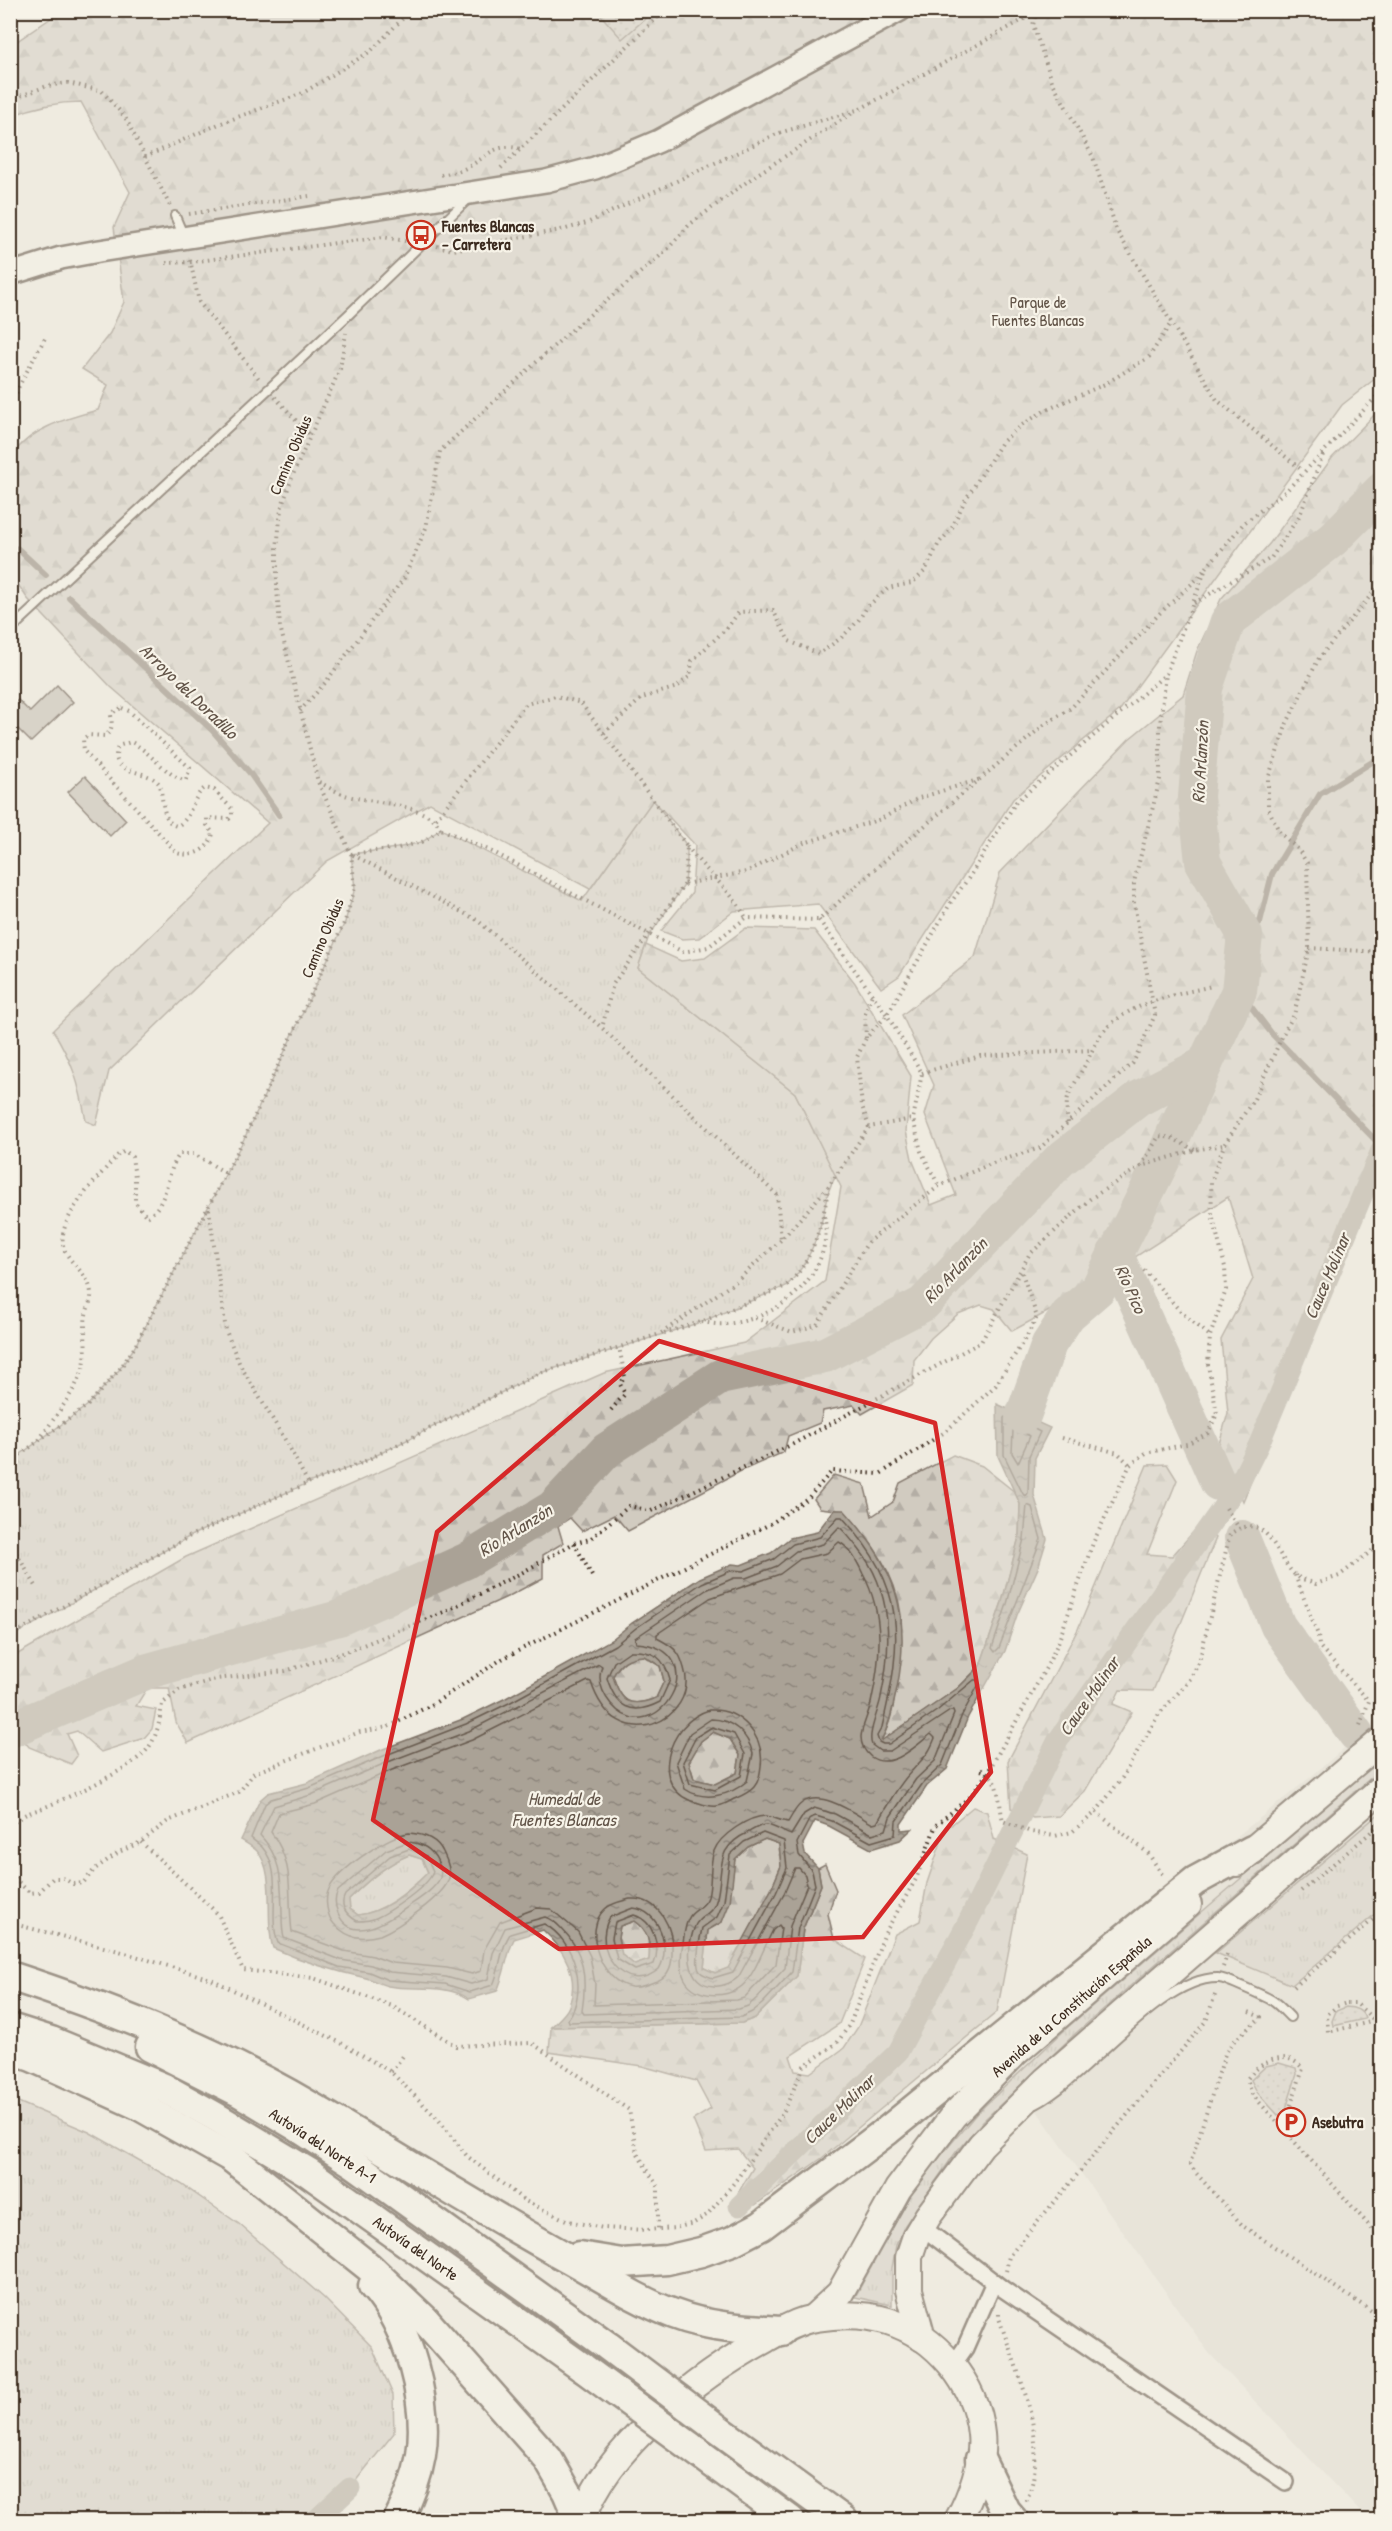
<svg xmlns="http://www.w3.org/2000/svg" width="1392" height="2531" viewBox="0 0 1392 2531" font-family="'Patrick Hand',sans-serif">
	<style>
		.built { fill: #e0dbd0 }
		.grass { fill: url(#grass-tufts); stroke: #867a6f; stroke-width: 1.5 }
		.forest { fill: url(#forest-firs); stroke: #867a6f; stroke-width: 1.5 }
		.park { fill: url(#park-dots); stroke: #867a6f; stroke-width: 1.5 }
		.water { fill: url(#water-ripples); stroke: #7e7266; stroke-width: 1.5; fill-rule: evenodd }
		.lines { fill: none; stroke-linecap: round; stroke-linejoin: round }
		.shore { stroke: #675a4e; stroke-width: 1.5 }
		.stream { stroke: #7e7266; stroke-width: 6 }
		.canal { stroke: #aaa296; stroke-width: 21 }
		.river { stroke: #aaa296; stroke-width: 36 }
		.building { fill: #bdb5aa; stroke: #3b2a1e; stroke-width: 1.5 }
		.service-casing { stroke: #3b2a1e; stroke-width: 12 }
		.minor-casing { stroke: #3b2a1e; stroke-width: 20 }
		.secondary-casing { stroke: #3b2a1e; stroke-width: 26 }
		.trunk-casing { stroke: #3b2a1e; stroke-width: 30 }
		.motorway-casing { stroke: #3b2a1e; stroke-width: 33 }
		.path { stroke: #3b2a1e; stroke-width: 4; stroke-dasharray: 1.5 4.5; stroke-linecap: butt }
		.service { stroke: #f7f3e8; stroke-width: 8 }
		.minor { stroke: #f7f3e8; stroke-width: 15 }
		.secondary { stroke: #f7f3e8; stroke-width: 21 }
		.trunk { stroke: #f7f3e8; stroke-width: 26 }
		.motorway { stroke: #f7f3e8; stroke-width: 28 }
		.trunk-bridge-casing { stroke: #3b2a1e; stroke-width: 30; stroke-linecap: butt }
		.motorway-bridge-casing { stroke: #3b2a1e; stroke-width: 33; stroke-linecap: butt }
		.trunk-bridge { stroke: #f7f3e8; stroke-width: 26 }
		.motorway-bridge { stroke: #f7f3e8; stroke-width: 28 }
		.marked { fill: none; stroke: #d62828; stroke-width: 4.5; stroke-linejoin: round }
		.labels { text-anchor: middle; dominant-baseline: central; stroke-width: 4.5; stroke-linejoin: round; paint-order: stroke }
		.poi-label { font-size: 16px; font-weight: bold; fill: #3b2a1e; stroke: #f7f3e8; text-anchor: start }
		.park-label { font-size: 16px; fill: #605246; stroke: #f7f3e8 }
		.street-label { font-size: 16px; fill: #3b2a1e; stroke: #f7f3e8 }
		.water-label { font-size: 18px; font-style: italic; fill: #625448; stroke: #f7f3e8 }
	</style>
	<defs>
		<pattern id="grass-tufts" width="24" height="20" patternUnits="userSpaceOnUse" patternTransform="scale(1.5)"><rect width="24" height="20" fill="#d1cbc0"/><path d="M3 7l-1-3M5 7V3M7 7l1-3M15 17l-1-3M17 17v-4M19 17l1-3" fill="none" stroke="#b4aea5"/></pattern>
		<pattern id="forest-firs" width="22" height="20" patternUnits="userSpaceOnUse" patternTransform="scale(1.5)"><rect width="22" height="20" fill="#d1cbc0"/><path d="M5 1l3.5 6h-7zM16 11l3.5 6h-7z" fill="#b4aea5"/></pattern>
		<pattern id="park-dots" width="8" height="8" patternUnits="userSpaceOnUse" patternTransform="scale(1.5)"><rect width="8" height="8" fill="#d1cbc0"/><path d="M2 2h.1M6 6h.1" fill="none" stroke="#b4aea5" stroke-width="1.8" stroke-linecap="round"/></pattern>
		<pattern id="water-ripples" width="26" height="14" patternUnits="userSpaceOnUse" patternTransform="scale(1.5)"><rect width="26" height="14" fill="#aaa296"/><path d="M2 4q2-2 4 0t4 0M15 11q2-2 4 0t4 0" fill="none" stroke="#8c847a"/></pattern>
	</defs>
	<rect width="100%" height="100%" fill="#efebe0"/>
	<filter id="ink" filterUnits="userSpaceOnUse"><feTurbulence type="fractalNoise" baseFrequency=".0167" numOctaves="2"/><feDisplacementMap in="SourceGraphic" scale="12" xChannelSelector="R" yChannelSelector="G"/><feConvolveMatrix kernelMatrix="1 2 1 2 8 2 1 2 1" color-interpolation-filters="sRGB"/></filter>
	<g filter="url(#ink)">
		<polygon class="built" points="1381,1716 1381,2520 1368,2520 1209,2353 986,2039 1313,1775"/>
		<g class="grass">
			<path d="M653 799 687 846V861L685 884 649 936 638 968 795 1093 836 1176C828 1188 827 1197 824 1211 819 1236 806 1269 786 1286L701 1322 540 1373 359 1464 308 1483 194 1534 11 1637 10 1462 88 1405 119 1370 134 1348 245 1137 345 922 355 888 351 854 397 848 422 842 441 829 582 901Z"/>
			<polygon points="1381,1758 1381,1769 1076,2033 983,2121 956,2152 905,2225 896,2245 892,2268 892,2305 855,2297 916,2185 977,2113 1069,2026"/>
			<polygon points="1381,1812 1381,1909 1292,1985 1216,1953"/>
			<path d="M409 1855 422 1859 428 1873C409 1890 385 1912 358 1915L350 1909 348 1900C366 1882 386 1864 409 1855Z"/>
			<polygon points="11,2099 89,2132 181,2184 239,2224 324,2298 372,2347 393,2395 394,2433 350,2488 316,2520 11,2520"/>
		</g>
		<g class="forest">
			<path d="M63 10 1381 11V374L1342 405 1120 710 1013 799 899 976 881 988 818 904 734 911 699 938 682 939 661 931 692 893 695 845 653 800 590 889 430 803 327 861 109 1071 96 1125 86 1121C79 1083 73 1063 53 1030L268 823 111 687 27 598 11 574V457C30 428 65 419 98 410L108 385 82 369 110 333 124 302 114 227 130 192 81 102C55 102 34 107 11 116L10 46Z"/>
			<polygon points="1381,408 1381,1166 1243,1501 1219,1444 1228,1413 1221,1340 1253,1279 1228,1197 1138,1255 1105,1281 1012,1331 994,1309 981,1305 958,1314 931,1338 914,1360 913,1385 862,1414 854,1405 823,1411 820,1423 788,1436 784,1452 739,1472 628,1531 614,1515 582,1531 570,1518 558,1526 563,1543 543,1555 543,1578 509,1596 188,1743 176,1722 169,1688 147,1688 136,1706 156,1710 152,1729 144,1738 101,1752 77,1731 67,1734 77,1756 71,1764 29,1747 22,1738 11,1743 11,1658 186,1557 604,1373 744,1343 825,1281 841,1187 795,1093 638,968 646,945 681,961 705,958 746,928 814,930 855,983 911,1076 906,1131 912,1159 931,1205 956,1195 925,1115 934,1085 902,1015 975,957 1000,873 1129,739 1183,695 1197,651 1221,599 1270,543 1332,458"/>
			<path d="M953 1455 982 1466 1016 1493 1020 1504 1019 1537 1002 1602 980 1666 958 1688 880 1742C894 1720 895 1695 897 1670 898 1653 903 1632 901 1615 896 1574 871 1540 844 1511L820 1508 814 1499 834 1475 864 1484 872 1516 893 1502 900 1483Z"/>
			<polygon points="1167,1464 1177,1480 1147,1554 1172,1556 1196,1529 1216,1538 1153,1691 1120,1690 1113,1704 1132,1712 1085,1791 1059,1816 1033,1818 1011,1808 1008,1761 1078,1629 1147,1465"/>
			<path d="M644 1656 660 1666 664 1681 656 1698C630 1708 621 1703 613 1676 621 1662 628 1657 644 1656Z"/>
			<polygon points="713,1732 730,1739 740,1755 737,1773 715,1784 694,1779 689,1762 701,1741"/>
			<polygon points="973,1807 987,1812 994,1839 1027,1854 997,2012 822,2158 755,2205 738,2193 753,2168 738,2149 706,2151 693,2120 711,2109 696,2081 642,2066 549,2052 551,2027 742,2023 755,2018 797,1976 803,1929 821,1885 818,1868 825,1864 836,1890 828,1914 834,1939 865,1959 839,2024 790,2056 795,2071 810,2073 844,2048 858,2027 895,1934 920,1921 927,1883 945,1830"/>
			<polygon points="765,1839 779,1844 781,1866 771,1890 728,1969 715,1973 704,1968 708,1930 722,1922 735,1859 748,1847"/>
			<path d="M634 1921C649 1932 650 1942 649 1960L635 1965 622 1955 618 1938 620 1926Z"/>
		</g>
		<g class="park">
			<polygon points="597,11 654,11 622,39"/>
			<path d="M1346 2007C1354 2007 1363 2010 1365 2019L1333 2026 1332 2021 1336 2011Z"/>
			<polygon points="1279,2063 1296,2068 1297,2074 1285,2112 1278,2115 1257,2092 1251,2080 1266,2066"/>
		</g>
		<path class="water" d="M997 1404 1050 1428 1035 1458 1034 1495 1047 1539 1038 1568 1017 1615 1005 1651 968 1717 947 1769 927 1786 901 1824V1830L912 1829 900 1840 871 1849 829 1826 815 1821 803 1844 805 1854 818 1868 821 1885 803 1929 797 1976 755 2018 742 2023 551 2027C557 2021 567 2013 569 2006 580 1976 564 1949 543 1930L514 1939C506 1956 505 1974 497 1991L469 1999C446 1983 413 1991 388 1986 380 1984 373 1980 366 1978 334 1971 304 1962 273 1948 264 1921 277 1873 257 1851 253 1847 246 1843 241 1840L260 1800 268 1793 307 1783 383 1749 463 1719 506 1698 611 1640 632 1623 700 1578 732 1564 741 1565 771 1553 790 1538 817 1532 834 1510H844C895 1566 912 1613 897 1688 893 1706 890 1724 881 1741L958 1688 980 1666 1002 1602 1019 1537 1020 1504 998 1456ZM644 1656 660 1666 664 1681 656 1698C630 1708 621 1703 613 1676 620 1662 628 1657 644 1656ZM713 1732 730 1739 740 1755 737 1773 715 1784 694 1779 689 1762 701 1741ZM765 1839 779 1844 781 1866 771 1890 728 1968 715 1973 704 1968 708 1930 722 1922 730 1902 735 1859 748 1847ZM409 1855 422 1859 428 1872C410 1891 385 1912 358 1915L350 1909 349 1899C366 1882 386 1864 409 1855ZM634 1921C649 1931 651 1943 649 1960L635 1965 622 1955 618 1938 620 1926Z"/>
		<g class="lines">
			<g class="shore">
				<polygon points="1007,1415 1040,1432 1029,1456 1028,1493 1026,1496 1023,1494 1004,1455 1004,1418"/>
				<polygon points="1016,1428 1030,1436 1018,1463 1012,1453 1013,1430"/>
				<polygon points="1027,1505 1032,1507 1041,1539 999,1648 995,1652 992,1648 1007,1604 1024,1539"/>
				<path d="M838 1517H842C907 1588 903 1639 882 1727L877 1736 879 1742 883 1744H889L938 1710 974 1680H978L979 1684 962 1715 942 1765 923 1783 896 1821 895 1835 871 1842 832 1821 816 1816 810 1818 797 1843 799 1855 812 1871 815 1885 798 1928 792 1972 762 2004 752 2012 741 2017 569 2022 568 2019C589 1991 575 1940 544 1924L510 1934C499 1951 501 1968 493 1985L470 1992 445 1984 388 1980 369 1972 339 1967 278 1943C267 1914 285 1873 262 1847 258 1843 254 1841 251 1838L265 1804 271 1799 309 1788 386 1755 466 1724 509 1703 615 1645 636 1628 702 1583 733 1570 743 1571 774 1559 793 1544 820 1537Z"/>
				<path d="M839 1527C846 1532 852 1541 858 1548 893 1591 892 1645 881 1697 879 1710 867 1734 872 1745L880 1751H890L950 1711H953L954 1714 935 1761 916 1779 890 1817 886 1830 872 1834 835 1814 814 1808 804 1814 791 1835C784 1833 775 1826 766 1825 760 1825 754 1829 749 1832 714 1848 724 1867 717 1898 713 1916 700 1914 695 1926 687 1946 684 1984 714 1986 722 1987 734 1982 739 1976L783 1896 795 1868H799L805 1875 807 1885 790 1926 785 1968 757 1998 748 2006 739 2009 584 2014 582 2011C587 1980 585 1951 561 1928 556 1923 552 1919 545 1917L505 1928 493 1953 488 1979 471 1984 446 1977 390 1972 371 1965 341 1960 284 1938C282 1931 282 1922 282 1914 281 1882 283 1860 260 1835L274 1806 311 1795 388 1762 469 1731 599 1664 602 1666C597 1680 602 1693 611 1704 655 1756 720 1649 636 1643L635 1638 706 1590 734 1578H746L777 1566 796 1551 823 1544Z"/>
				<path d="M839 1542C850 1547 858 1563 863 1574 885 1615 881 1659 871 1703 869 1712 861 1729 861 1737 861 1745 865 1752 871 1757 891 1771 916 1746 931 1734L935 1738C927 1758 924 1756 911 1772 900 1783 884 1810 877 1823L873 1824C855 1814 822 1789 802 1803 795 1808 792 1816 788 1822 781 1821 773 1817 766 1816 749 1816 720 1835 714 1851 709 1865 712 1882 708 1897 705 1907 696 1908 690 1916 685 1923 684 1934 683 1943 681 1952 680 1966 683 1975 691 1998 725 2000 742 1986 754 1976 765 1945 773 1930L779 1925 781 1928 776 1964 744 1998 737 2000 594 2005 595 1984 590 1956 578 1932 551 1909 537 1908 500 1922 484 1950 481 1971 472 1974 447 1968 392 1963 373 1956 344 1951 292 1932C287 1893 296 1866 271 1832L279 1813 315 1804 392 1770 472 1740 588 1681 591 1682C616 1761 700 1720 684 1668 682 1662 681 1656 676 1651 671 1645 664 1642 657 1638V1634L710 1598 780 1574 800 1559 827 1553Z"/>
				<path d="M630 1651C654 1650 664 1657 670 1680L660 1702C631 1717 616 1707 607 1678L614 1662Z"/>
				<path d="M709 1710C740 1708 765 1736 761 1766 760 1774 759 1781 754 1787 749 1793 741 1796 734 1799 729 1802 723 1805 717 1806 711 1807 705 1805 699 1803 646 1792 667 1722 709 1710Z"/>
				<path d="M711 1719C732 1719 748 1734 753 1754L747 1781C730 1796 704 1802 685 1789L676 1762 690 1733Z"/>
				<polygon points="712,1727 734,1734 745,1754 741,1776 715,1790 690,1784 683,1762 696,1737"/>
				<path d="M409 1833C423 1834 437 1839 443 1852 447 1860 451 1869 449 1878 445 1896 397 1928 380 1935 373 1937 364 1938 357 1937 348 1937 340 1930 334 1924 327 1916 324 1899 329 1889 338 1870 388 1835 409 1833Z"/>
				<path d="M763 1833 784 1841 787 1868 776 1893 733 1972 713 1978C708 1976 701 1975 699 1970 695 1962 700 1938 702 1928L717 1917 724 1901 730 1855 744 1842Z"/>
				<path d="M408 1842C421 1843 431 1848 437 1860 440 1866 442 1871 440 1878 435 1889 419 1899 409 1906 392 1918 352 1947 338 1913 335 1906 334 1898 338 1891L386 1850Z"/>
				<path d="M409 1849 426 1856 433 1871C431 1885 389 1912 376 1918 370 1921 363 1921 357 1921 347 1915 339 1906 345 1895L390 1856Z"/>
				<path d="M630 1899C660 1897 674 1929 672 1954 672 1967 668 1978 654 1982 647 1985 639 1988 631 1987 601 1982 582 1930 605 1909 611 1903 622 1901 630 1899Z"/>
				<path d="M633 1908C659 1910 672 1948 659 1969 625 1998 590 1949 610 1917Z"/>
				<path d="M634 1915C654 1921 661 1946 654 1964L635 1970 617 1959 612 1938 615 1922Z"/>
			</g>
			<g class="stream">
				<polyline points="10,547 18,549 46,575"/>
				<polyline points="69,597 212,730 249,772 279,815"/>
				<polyline points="1245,935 1260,922 1272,874 1320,794 1382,756"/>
				<polyline points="1239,991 1272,1034 1382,1147"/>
			</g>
			<g class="canal">
				<polyline points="739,2206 898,2052 969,1920 1058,1740 1239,1484 1259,1444 1382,1148"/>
				<polyline points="316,2520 350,2488"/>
			</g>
			<g class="river">
				<polyline points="1115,1253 1218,1483"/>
				<polyline points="1023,1416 1049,1344 1068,1315 1098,1289 1163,1159 1205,1064"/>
				<polyline points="1242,1538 1278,1626 1356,1734"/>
				<polyline points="10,1730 148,1671 339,1618 466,1561 553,1508 607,1450 720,1377 825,1355 923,1304 1060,1160 1138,1099 1205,1064 1239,991 1245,935 1203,862 1196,797 1205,688 1228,621 1333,539 1382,490"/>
			</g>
		</g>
		<g class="building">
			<polygon points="57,685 73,702 31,742 10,721 10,707 18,700 30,712"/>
			<polygon points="85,776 126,820 110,836 68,792"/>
		</g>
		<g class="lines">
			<g class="service-casing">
				<g id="service">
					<polyline points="175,216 184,237"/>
					<polyline points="10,630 348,315 468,199"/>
					<path d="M1036 2104C1088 2077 1160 1976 1219 1978 1224 1978 1267 1997 1273 2001 1280 2006 1285 2012 1290 2017"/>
				</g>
			</g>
			<g class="minor-casing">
				<g id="minor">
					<polyline points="922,2227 1003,2289 1286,2482"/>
					<polyline points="953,2365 965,2348 994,2282"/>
				</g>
			</g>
			<g class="secondary-casing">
				<polyline id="secondary" points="10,274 61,258 99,251 546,181 595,168 659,141 900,10"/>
			</g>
			<g class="trunk-casing">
				<g id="trunk">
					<polyline points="1237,1863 1361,1758"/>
					<polyline points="813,2318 840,2293 898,2189 953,2116 1015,2053 1188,1904"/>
					<polyline points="922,2338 909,2290 909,2257 916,2236 928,2216 981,2145 1046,2080 1382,1788"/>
					<path d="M582 2520C606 2447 700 2375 766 2339 780 2331 799 2320 816 2318 839 2314 865 2314 888 2321 936 2336 976 2383 981 2434 984 2461 971 2497 958 2520"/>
				</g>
			</g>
			<g class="motorway-casing">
				<g id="motorway">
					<path d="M10 1976C107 2008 200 2044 289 2094 382 2147 472 2205 566 2257 601 2276 636 2300 674 2314 708 2327 744 2329 781 2331"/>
					<polyline points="10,2028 51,2041 164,2088 216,2117 308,2172 583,2368"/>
					<polyline points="150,2047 239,2092 296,2126 353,2163 609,2347"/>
					<polyline points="10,2049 32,2057 138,2105 232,2158 369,2267 425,2320 548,2459 567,2492 579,2520"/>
					<polyline points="579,2256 622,2263 667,2260 701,2252 732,2241 761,2226 888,2130 1195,1881 1252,1850"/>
					<path d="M373 2286C409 2326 429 2403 421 2455 417 2479 409 2499 398 2520"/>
					<polyline points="714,2426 843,2520"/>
					<polyline points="688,2445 790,2520"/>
					<polyline points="980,2459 1005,2511 1013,2520"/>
				</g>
			</g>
			<g class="path">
				<polyline points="1037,11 1033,25 1052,81 1093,157 1117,231 1217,400 1303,471"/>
				<polyline points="10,100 47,86 68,83 102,91 125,117 170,206"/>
				<polyline points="145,157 219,124 303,93 371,51 411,10"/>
				<polyline points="501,168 665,10"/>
				<path d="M441 175C448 173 457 173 464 169 486 159 494 141 521 149"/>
				<polyline points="189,214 309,196"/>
				<polyline points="437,246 453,250 566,229 587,223 779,133 860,109 1041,10"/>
				<polyline points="190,260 199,302 260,380"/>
				<polyline points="166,263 191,262 383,237 406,241"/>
				<polyline points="275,397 311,437"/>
				<polyline points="10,410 19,386 45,338"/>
				<polyline points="1194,603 1271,558 1300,515 1324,452"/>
				<path d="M122 708 129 711 190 768 186 780C170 780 148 749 131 742L121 745 117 749C110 777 148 767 160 785 163 798 162 823 177 826 193 818 191 797 205 788L214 790 232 809V815L229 819 207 818V825L213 833C210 850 192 858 177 853L84 751 83 739 88 735 105 736C113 730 112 725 111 715L116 710Z"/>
				<polyline points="300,711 325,683 404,578 426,528 440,451 567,334 666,251 689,225 756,175 854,112"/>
				<polyline points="604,733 642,698 677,687 690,676 692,661 727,628 739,612 773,610 789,641 819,654 841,638 858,621 867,607 888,588 912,583 925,571 939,543 951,530 964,502 1002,442 1022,425 1044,411 1105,384 1149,357 1171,323"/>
				<path d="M319 782C327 786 336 792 345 795 372 804 426 802 441 829"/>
				<polyline points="436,819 526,704 556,696 581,703 687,846 685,884 613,984 602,1028"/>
				<path d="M687 846C706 873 730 888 746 918"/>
				<polyline points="351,854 398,848 422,842 441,829 493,852 683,952 708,947 746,918 819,920 896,850 1044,725 1071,708 1160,613 1196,580 1244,523 1286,491 1382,391"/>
				<polyline points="353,855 477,920 602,1028 777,1195 781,1240"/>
				<polyline points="685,884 746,872 804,843 881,819 919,798 981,779"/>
				<polyline points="819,920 887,1015 922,1073 913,1119 921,1151 939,1186"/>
				<polyline points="1309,948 1382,952"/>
				<polyline points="866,1038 865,1014 872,994"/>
				<polyline points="922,1073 980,1056 1092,1050"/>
				<path d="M1068 1123C1064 1095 1069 1095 1081 1072 1089 1059 1094 1044 1103 1032 1129 1002 1176 995 1212 986"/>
				<polyline points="869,1127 862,1106 857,1057 866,1038 887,1015 951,902 968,879 1016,802 1166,674 1205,571"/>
				<polyline points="1141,1166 1159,1136 1172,1138 1195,1150"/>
				<polyline points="209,1209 226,1331 240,1365 287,1443 308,1483"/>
				<polyline points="1144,1270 1181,1312 1210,1336"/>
				<polyline points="755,1318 792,1332 817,1325 868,1242 939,1186 993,1163 1040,1148 1133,1063 1155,1015 1134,904 1134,882 1160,779 1160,725 1166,674"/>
				<path d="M702 1322C709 1323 718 1325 725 1324 780 1320 836 1273 824 1214"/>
				<path d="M664 1333 701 1322 786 1286C812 1264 823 1222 828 1190"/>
				<polyline points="611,1410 625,1394 620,1384 625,1377 619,1347"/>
				<polyline points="1062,1438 1118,1453 1130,1465"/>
				<path d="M39 1440C53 1419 78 1389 84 1365 88 1350 83 1331 86 1315 87 1308 92 1301 91 1293 89 1274 73 1267 65 1251 51 1222 101 1175 118 1155L125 1151 132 1157 135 1177V1202L147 1217C170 1203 164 1174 180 1154H194L226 1173"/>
				<polyline points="10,1462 88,1405 119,1370 134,1348 245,1137 345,921 355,888 351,854 318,782 280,626 277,589 277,549 281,509 292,477 340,369 346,333"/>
				<polyline points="1226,1508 1239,1528"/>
				<polyline points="10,1543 36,1586"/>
				<polyline points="574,1543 592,1576"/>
				<polyline points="1295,1575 1318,1635 1319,1646 1369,1701 1359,1728"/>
				<polyline points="10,1636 194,1534 308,1483 359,1464 540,1373 660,1334 738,1280 781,1240 828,1187 869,1127 913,1119"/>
				<path d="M981 1770C1000 1775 999 1805 1003 1821L1031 1832 1055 1836 1072 1832 1096 1812 1122 1778 1159 1714 1189 1681 1199 1662 1230 1534C1267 1508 1275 1555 1294 1574 1299 1579 1309 1581 1316 1584L1339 1576 1382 1543"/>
				<polyline points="1096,1812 1148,1853 1164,1877"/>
				<path d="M10 1826C26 1811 32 1813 50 1805 73 1795 136 1767 149 1747 158 1734 160 1719 162 1704L179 1690 216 1679 285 1671 346 1652 444 1612 523 1572 574 1543 590 1539 629 1506 651 1511 793 1444 981 1342 1029 1255 1090 1199 1141 1166 1195 1150 1224 1145"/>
				<polyline points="141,1842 218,1914 243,1970 313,1978 392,2006 456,2046 532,2043 629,2110 637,2153 658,2187 658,2230"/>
				<polyline points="10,1874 30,1893 39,1892 53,1878 63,1878 73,1884 83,1883 95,1869 119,1852 141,1842 168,1821 239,1792 254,1773 360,1732 388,1727 433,1704 502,1659 772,1523 809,1497 832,1471 880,1474 945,1432 996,1385 1028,1334 1037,1317 1021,1270"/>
				<polyline points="1301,1891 1369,1834 1381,1821"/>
				<polyline points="10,1923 119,1951 211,1979 345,2045 391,2072 438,2119 467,2156 495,2178 525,2201 568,2221 603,2228 646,2230 675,2228 694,2223 707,2215 734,2183 783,2113 804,2066 837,2043 850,2024 885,1933 916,1879 936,1825 972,1795 988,1772 1047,1666 1058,1643 1093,1543 1130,1465 1146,1453 1187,1444 1208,1433 1217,1414 1208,1365 1210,1336 1226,1290 1225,1267 1212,1214 1211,1182 1224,1145 1254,1099 1285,1030 1294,1015 1309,948 1307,863 1298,849 1280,833 1268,808 1268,779 1287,723 1319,658 1382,582"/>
				<polyline points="1223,1967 1228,1952"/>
				<polyline points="1294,1987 1382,1912"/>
				<polygon points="1347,2003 1356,2003 1375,2021 1328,2032 1327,2015 1337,2006"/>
				<polyline points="1249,2012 1261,2017 1232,2043 1225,2054 1190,2164 1196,2173 1243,2226 1382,2318"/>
				<polyline points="391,2072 403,2056"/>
				<path d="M1283 2128 1303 2069C1286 2047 1260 2062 1247 2079L1252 2094 1382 2240"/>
				<polyline points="1006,2271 1009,2256 1206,2021 1216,1992"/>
				<path d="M999 2314V2318C1018 2377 1052 2440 1026 2502"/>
			</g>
			<use href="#service" class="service"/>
			<use href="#minor" class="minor"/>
			<use href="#secondary" class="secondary"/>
			<use href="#trunk" class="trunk"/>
			<use href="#motorway" class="motorway"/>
			<g class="trunk-bridge-casing">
				<polyline id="trunk-bridge" points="1361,1758 1382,1740"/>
			</g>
			<g class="motorway-bridge-casing">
				<g id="motorway-bridge">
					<polyline points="609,2347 714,2426"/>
					<polyline points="583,2368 688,2445"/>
				</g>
			</g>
			<use href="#trunk-bridge" class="trunk-bridge"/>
			<use href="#motorway-bridge" class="motorway-bridge"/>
		</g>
	</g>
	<path d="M0 0H1392V2531H0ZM659 1341 935 1423 991 1772 863 1937 559 1949 373 1820 437 1532Z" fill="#efebe0" fill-opacity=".55" fill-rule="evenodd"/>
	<path class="marked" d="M659 1341 935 1423 991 1772 863 1937 559 1949 373 1820 437 1532Z"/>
	<defs>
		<g id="bus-ring" transform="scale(1.5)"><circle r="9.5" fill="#f7f3e8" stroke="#c8321e" stroke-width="1.5"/><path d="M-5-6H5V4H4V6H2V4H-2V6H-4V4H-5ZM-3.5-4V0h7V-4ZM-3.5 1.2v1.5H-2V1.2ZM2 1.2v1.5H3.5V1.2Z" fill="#c8321e"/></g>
		<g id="parking-ring" transform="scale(1.5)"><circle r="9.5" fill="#f7f3e8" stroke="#c8321e" stroke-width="1.5"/><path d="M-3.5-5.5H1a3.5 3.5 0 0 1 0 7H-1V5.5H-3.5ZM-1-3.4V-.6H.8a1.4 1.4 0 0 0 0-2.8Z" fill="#c8321e"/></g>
	</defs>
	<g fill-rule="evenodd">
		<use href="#bus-ring" x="421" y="235"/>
		<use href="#parking-ring" x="1291" y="2122"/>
	</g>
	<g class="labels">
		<g class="poi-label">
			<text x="442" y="226">Fuentes Blancas<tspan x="442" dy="18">– Carretera</tspan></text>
			<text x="1312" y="2122">Asebutra</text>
		</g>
		<g class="park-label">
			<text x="1038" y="302">Parque de<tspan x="1038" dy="18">Fuentes Blancas</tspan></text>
		</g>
		<g class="street-label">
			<text transform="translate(290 455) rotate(-67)">Camino Obidus</text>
			<text transform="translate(322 938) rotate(-67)">Camino Obidus</text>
			<text transform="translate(1071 2006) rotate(-41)">Avenida de la Constitución Española</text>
			<text transform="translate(323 2145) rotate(33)">Autovía del Norte A-1</text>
			<text transform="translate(416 2248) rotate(35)">Autovía del Norte</text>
		</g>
		<g class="water-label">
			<text transform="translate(189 691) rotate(44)">Arroyo del Doradillo</text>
			<text transform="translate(1200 762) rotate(-87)">Río Arlanzón</text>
			<text transform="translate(955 1270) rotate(-46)">Río Arlanzón</text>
			<text transform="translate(1327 1276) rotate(-67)">Cauce Molinar</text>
			<text transform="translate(1131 1289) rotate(66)">Río Pico</text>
			<text transform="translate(515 1530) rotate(-32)">Río Arlanzón</text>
			<text transform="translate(1089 1696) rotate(-55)">Cauce Molinar</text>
			<text x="564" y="1798">Humedal de<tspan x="564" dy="21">Fuentes Blancas</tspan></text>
			<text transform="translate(839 2109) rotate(-44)">Cauce Molinar</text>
		</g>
	</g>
	<rect width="1392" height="2531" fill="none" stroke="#f7f3e8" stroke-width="36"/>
	<rect x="18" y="18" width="1356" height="2495" fill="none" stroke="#3b2a1e" stroke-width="2" filter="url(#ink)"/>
</svg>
